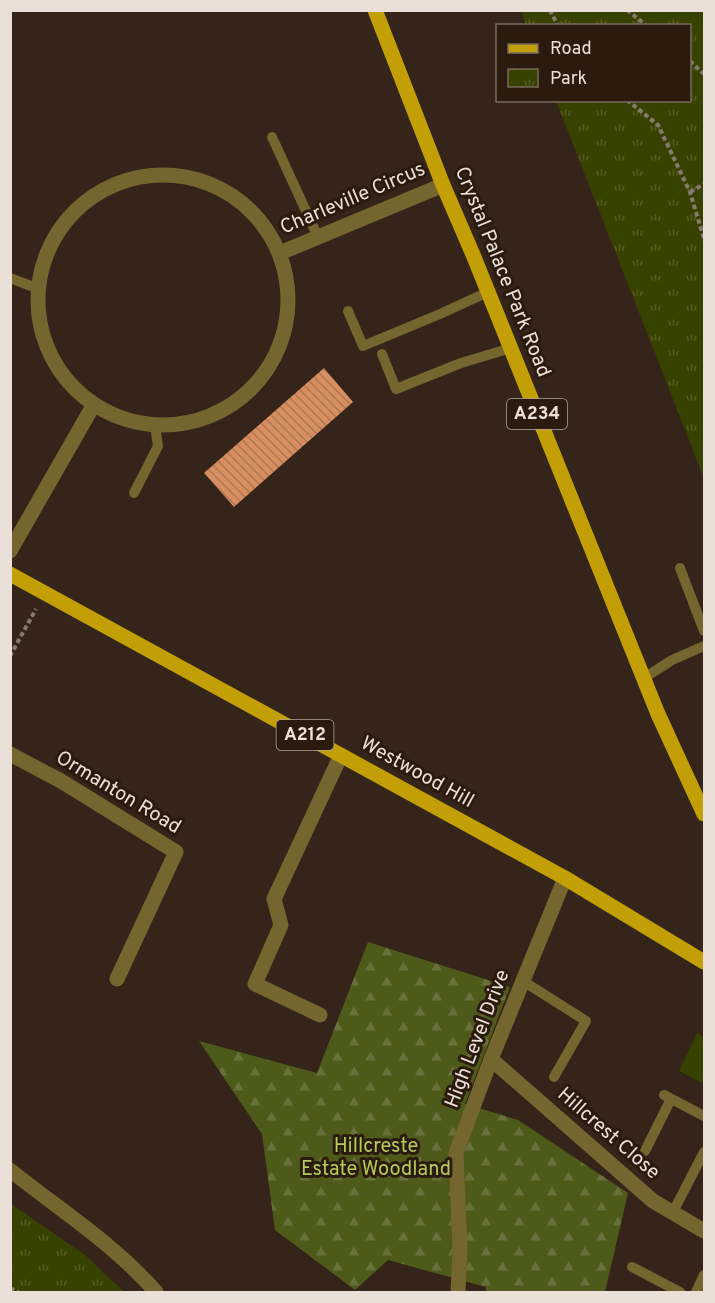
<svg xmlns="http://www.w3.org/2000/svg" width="715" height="1303" viewBox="0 0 715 1303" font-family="Overpass,sans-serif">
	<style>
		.forest { fill: url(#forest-firs) }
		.park { fill: url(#park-tufts) }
		.pitch { fill: #384200 }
		.building { fill: url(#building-back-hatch) }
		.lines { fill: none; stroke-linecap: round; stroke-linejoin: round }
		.path { stroke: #87796f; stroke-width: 4; stroke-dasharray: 4.5 3; stroke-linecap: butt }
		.service { stroke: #75652e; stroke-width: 10 }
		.minor { stroke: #75652e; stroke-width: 15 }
		.primary { stroke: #c39f07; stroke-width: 15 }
		.labels { text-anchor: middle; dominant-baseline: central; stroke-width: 6; stroke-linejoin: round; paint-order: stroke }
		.shield { fill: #2b1b0f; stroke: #b1a59c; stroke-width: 1.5 }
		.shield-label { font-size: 18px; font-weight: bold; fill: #ebe0d8 }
		.street-label { font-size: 20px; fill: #ebe0d8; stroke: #2b1b0f }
		.park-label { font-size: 20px; fill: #b5cc5b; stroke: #2b1b0f }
	</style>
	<defs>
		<pattern id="forest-firs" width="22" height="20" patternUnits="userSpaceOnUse" patternTransform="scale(1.5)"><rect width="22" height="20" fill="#4e5a1a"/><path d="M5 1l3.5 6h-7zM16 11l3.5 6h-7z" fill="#68713b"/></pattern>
		<pattern id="park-tufts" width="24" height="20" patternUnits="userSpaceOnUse" patternTransform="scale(1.5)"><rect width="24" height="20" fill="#384200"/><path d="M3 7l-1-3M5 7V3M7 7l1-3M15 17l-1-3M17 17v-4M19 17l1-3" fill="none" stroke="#555d24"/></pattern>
		<pattern id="building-back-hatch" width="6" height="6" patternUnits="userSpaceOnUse" patternTransform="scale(1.5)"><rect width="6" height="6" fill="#d98e5f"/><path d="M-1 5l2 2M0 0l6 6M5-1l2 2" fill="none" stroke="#ad7856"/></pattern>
	</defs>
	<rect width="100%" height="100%" fill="#352419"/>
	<polygon class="forest" points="368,942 510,987 465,1104 518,1120 628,1193 605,1292 486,1292 486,1287 388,1260 355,1290 275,1230 262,1134 199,1041 317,1073"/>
	<g class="park">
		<polygon points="521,11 704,11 704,478 556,101 690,100 690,26 526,25"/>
		<polygon points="11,1204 85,1255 124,1292 11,1292"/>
	</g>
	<polygon class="pitch" points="697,1033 704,1037 704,1084 679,1071"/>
	<polygon class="building" points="324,368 353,402 234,507 204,473"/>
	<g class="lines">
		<g class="path">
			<polyline points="550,10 558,26"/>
			<polyline points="627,10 647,26"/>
			<polyline points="690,61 704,74"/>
			<polyline points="627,100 658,125 690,192 704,239"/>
			<polyline points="690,192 704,184"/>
			<polyline points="10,656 36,609"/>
			<polyline points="10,1288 18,1292"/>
		</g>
		<g class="service">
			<polyline points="272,137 318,237"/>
			<polyline points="10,278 39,289"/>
			<polyline points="348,311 363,346 440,314 488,292"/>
			<polyline points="382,354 396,389 461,363 511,348"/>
			<polyline points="134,493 158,446 155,425"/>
			<polyline points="680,568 704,631"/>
			<polyline points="644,678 672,660 704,646"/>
			<polyline points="523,981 586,1021 554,1077"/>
			<polyline points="664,1095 704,1116"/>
			<polyline points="645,1151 671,1099"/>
			<polyline points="673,1212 704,1152"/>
			<polyline points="632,1267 680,1292"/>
			<polyline points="696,1292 704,1275"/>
		</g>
		<g class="minor">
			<circle cx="163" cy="300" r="125"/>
			<polyline points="280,253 443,185"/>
			<polyline points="10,551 93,406"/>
			<polyline points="10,754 61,781 176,852 117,979"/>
			<polyline points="320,1015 255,984 281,925 274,899 341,755"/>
			<polyline points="491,1059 653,1201 704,1231"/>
			<path d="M10 1170C60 1210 114 1244 156 1292"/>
			<polyline points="458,1292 460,1249 456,1153 491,1059 565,878"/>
		</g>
		<g class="primary">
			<polyline points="375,10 443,185 474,257 658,714 704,814"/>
			<polyline points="10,574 565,878 704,962"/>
		</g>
	</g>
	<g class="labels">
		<g class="shield">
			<rect x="507" y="399" width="60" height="30" rx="4.5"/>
			<rect x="276.5" y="720" width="57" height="30" rx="4.5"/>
		</g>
		<g class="shield-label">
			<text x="537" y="414">A234</text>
			<text x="305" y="735">A212</text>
		</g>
		<g class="street-label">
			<text transform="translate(353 199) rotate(-23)">Charleville Circus</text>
			<text transform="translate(502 272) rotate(68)">Crystal Palace Park Road</text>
			<text transform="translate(417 773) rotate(29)">Westwood Hill</text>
			<text transform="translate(118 793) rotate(31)">Ormanton Road</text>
			<text transform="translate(478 1039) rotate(-69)">High Level Drive</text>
			<text transform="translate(608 1134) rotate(41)">Hillcrest Close</text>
		</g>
		<g class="park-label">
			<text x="376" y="1147">Hillcreste<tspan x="376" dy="23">Estate Woodland</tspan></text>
		</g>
	</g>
	<rect width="715" height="1303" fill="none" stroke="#ebe0d8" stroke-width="24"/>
	<rect x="496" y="24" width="195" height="78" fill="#2b1b0f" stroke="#786a5f" stroke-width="1.5"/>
	<rect x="508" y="44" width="30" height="9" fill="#c39f07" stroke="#786a5f" stroke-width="1.5"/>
	<text x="550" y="54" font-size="18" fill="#ebe0d8">Road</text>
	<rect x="508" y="69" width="30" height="18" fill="url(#park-tufts)" stroke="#786a5f" stroke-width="1.5"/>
	<text x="550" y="84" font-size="18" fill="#ebe0d8">Park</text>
</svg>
